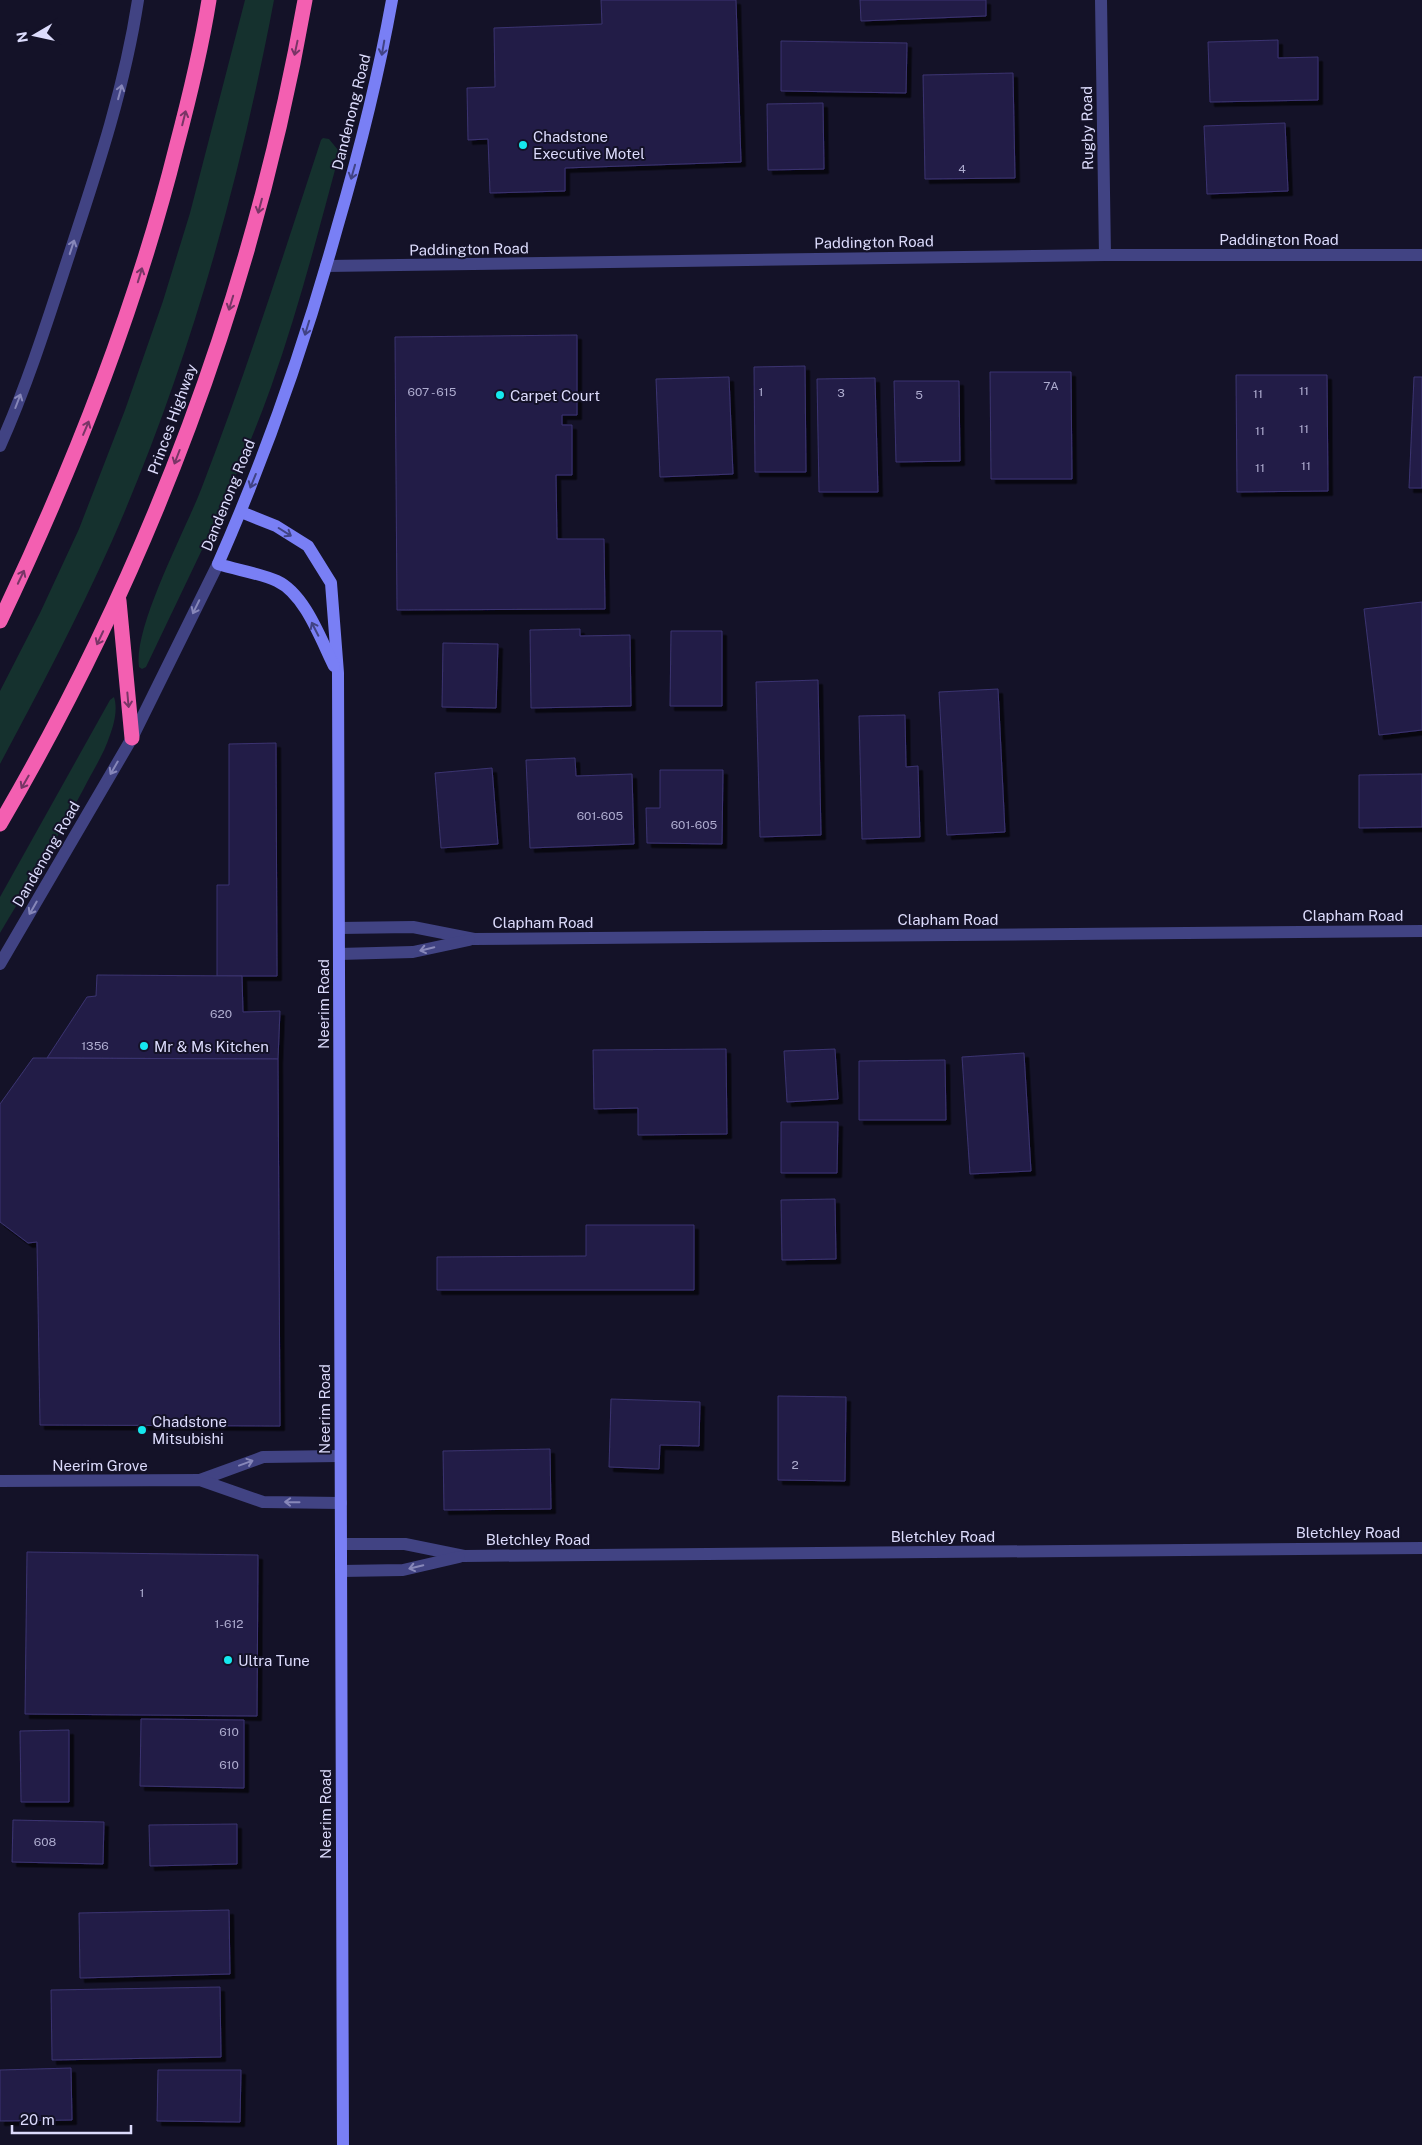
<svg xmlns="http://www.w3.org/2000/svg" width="1422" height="2145" viewBox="0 0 1422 2145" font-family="'Public Sans',sans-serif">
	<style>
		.grass { fill: #15312e }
		.building { fill: #241f47; stroke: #3b3371; filter: url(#shadow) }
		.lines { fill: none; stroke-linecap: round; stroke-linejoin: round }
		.street { stroke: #414383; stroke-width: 12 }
		.secondary { stroke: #797ff5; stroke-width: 12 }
		.highway { stroke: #f35fb1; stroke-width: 15 }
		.oneway { stroke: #783566 }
		.oneway2 { stroke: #414384 }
		.oneway3 { stroke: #8787b9 }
		.poi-dot { fill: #15e8ee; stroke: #141228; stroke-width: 2 }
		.labels { text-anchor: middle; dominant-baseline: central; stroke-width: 4; stroke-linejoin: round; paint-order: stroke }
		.number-label { font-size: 12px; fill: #aeaccf }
		.street-label { font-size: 15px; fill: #dcdbfc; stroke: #141228 }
		.poi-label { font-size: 15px; fill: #dcdbfc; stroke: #141228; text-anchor: start }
	</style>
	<defs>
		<filter id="shadow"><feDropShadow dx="4.5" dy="4.5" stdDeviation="0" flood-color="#0009"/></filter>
	</defs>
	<rect width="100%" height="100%" fill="#141228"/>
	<g class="grass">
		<path d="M245 0H274C239 185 188 368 112 541 78 617 39 691 0 764V691L40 613 79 529 125 410 163 301 190 213Z"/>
		<path d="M323 138 329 139 338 150 339 155C318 233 298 311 271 387 237 482 189 576 146 667L142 669 139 667C133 627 186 529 202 487 246 373 283 256 321 140Z"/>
		<path d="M114 697C118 709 114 724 110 735 104 754 92 772 83 790 57 839 28 886 0 933V897L110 700Z"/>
	</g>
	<g class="building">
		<polygon points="601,0 736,0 741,162 565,168 565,191 490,193 488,139 468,140 467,88 495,87 494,28 602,24"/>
		<polygon points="860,0 986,0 986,16 861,21"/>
		<polygon points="1278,40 1278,58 1318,57 1318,100 1210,102 1208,42"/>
		<polygon points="781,41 907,43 906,93 781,91"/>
		<polygon points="1013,73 1015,178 925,179 923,75"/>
		<polygon points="823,103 824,169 768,170 767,104"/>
		<polygon points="1285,123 1288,191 1207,194 1204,126"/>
		<polygon points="577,335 577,415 562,415 562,425 572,425 572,475 556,475 557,539 604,539 605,609 397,610 395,337"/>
		<polygon points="805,366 806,472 755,472 754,367"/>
		<polygon points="990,372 1071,372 1072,479 991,479"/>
		<polygon points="1236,375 1327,375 1328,491 1237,492"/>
		<polygon points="729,377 733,474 660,477 656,379"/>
		<polygon points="1414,377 1422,377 1422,488 1409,488"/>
		<polygon points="875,378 878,492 819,492 817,379"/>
		<polygon points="894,381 959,381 960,461 896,462"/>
		<polygon points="1422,602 1422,730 1379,735 1364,609"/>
		<polygon points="580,629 580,636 630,635 631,706 531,708 530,630"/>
		<polygon points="671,631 722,631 722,706 670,706"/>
		<polygon points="443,643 498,644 496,708 442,707"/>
		<polygon points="818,680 821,835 760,837 756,682"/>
		<polygon points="998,689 1005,832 947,835 939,692"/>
		<polygon points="905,715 906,767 918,766 920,837 862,839 859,716"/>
		<polygon points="276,743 277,976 217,976 217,885 229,885 229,744"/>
		<polygon points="575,758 576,776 632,774 634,844 530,848 526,760"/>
		<polygon points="492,768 498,844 441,848 435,773"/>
		<polygon points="660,770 723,770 722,844 647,843 646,808 660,808"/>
		<polygon points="1422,774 1422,827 1359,828 1359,775"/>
		<polygon points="97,975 242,976 243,1012 280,1011 278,1059 47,1058 87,997 96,996"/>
		<polygon points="726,1049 727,1134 638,1135 638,1108 594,1109 593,1050"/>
		<polygon points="835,1049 838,1099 787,1102 784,1051"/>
		<polygon points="1024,1053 1031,1171 970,1174 962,1057"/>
		<polygon points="33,1058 278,1059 280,1426 40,1425 37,1242 28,1243 0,1222 0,1104"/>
		<polygon points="945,1060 946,1120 859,1120 859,1061"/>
		<polygon points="781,1122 838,1122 837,1173 781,1173"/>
		<polygon points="835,1199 836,1259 782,1260 781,1200"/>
		<polygon points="586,1225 694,1225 694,1290 437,1290 437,1257 586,1256"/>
		<polygon points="778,1396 846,1397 845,1481 778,1480"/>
		<polygon points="611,1399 700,1402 699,1446 660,1445 659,1469 609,1467"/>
		<polygon points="550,1449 551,1509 444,1510 443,1451"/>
		<polygon points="27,1552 258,1555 257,1716 25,1714"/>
		<polygon points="141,1719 244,1720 244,1788 140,1786"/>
		<polygon points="69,1730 69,1802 21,1802 20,1731"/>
		<polygon points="13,1820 104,1822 103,1864 12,1862"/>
		<polygon points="237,1824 237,1864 150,1866 149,1825"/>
		<polygon points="229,1910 230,1974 80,1978 79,1913"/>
		<polygon points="220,1987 221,2057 52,2060 51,1990"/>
		<polygon points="71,2068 72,2120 0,2121 0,2070"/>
		<polygon points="158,2070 241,2070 240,2122 157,2121"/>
	</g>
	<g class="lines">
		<g class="street">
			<polyline points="1101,0 1105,255"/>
			<polyline points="326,266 1105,255 1422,255"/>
			<path d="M0 446C29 381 50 313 72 246 99 164 125 85 138 0"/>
			<polyline points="339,928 413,927 474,939 1422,931"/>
			<polyline points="339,954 413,952 469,940"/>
			<polyline points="0,964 132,738 218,564"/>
			<polyline points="200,1480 263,1457 340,1456"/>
			<polyline points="0,1481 200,1480 263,1502 341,1503"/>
			<polyline points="341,1544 405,1544 464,1556 1422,1548"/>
			<polyline points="341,1571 403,1570 459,1557"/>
		</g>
		<g class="secondary">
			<polyline points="241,512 276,526 308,546 331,583 338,673 343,2145"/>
			<path d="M334 666C321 640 305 594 277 581 259 573 237 570 218 564 266 455 305 343 337 228 359 153 378 78 392 0"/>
		</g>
		<g class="highway">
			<polyline points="119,601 132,738"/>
			<path d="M0 621C73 468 135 312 176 148 189 99 201 50 209 0"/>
			<path d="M0 824C149 569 254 291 305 0"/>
		</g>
	</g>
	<defs><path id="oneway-shaft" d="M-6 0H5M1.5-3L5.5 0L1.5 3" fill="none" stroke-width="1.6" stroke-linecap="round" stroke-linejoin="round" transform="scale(1.25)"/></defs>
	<g class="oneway">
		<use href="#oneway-shaft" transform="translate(296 48) rotate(102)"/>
		<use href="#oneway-shaft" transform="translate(184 118) rotate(-76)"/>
		<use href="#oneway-shaft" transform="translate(260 206) rotate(105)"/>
		<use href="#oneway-shaft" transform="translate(140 275) rotate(-73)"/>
		<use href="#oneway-shaft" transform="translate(231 303) rotate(107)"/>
		<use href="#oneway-shaft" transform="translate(86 428) rotate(-67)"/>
		<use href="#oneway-shaft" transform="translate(177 457) rotate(111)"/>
		<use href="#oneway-shaft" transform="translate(21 577) rotate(-65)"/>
		<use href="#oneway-shaft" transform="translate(100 638) rotate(115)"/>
		<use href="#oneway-shaft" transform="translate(128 700) rotate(85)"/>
		<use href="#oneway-shaft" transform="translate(25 782) rotate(120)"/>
	</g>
	<g class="oneway2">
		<use href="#oneway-shaft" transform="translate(383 48) rotate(100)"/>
		<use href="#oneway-shaft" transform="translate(353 172) rotate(106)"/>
		<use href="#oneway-shaft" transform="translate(307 328) rotate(107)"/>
		<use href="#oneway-shaft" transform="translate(253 481) rotate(112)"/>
		<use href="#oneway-shaft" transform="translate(285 532) rotate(32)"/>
		<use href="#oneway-shaft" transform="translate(315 629) rotate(-117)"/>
	</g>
	<g class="oneway3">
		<use href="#oneway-shaft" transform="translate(120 92) rotate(-75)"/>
		<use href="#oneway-shaft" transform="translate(72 247) rotate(-72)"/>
		<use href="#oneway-shaft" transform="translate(18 401) rotate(-69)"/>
		<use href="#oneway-shaft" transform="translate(196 607) rotate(116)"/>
		<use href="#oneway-shaft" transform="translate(114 768) rotate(120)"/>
		<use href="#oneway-shaft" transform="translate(33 908) rotate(120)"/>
		<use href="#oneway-shaft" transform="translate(427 949) rotate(167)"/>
		<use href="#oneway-shaft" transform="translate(246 1463) rotate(-20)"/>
		<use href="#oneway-shaft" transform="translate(292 1502) rotate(-179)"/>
		<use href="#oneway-shaft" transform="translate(416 1567) rotate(167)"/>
	</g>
	<g class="poi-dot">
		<circle cx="523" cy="145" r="5"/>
		<circle cx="500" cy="395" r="5"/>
		<circle cx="144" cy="1046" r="5"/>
		<circle cx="142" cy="1430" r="5"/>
		<circle cx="228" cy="1660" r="5"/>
	</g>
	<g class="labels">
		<g class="number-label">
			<text x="962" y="169">4</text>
			<text x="1051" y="386">7A</text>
			<text x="1304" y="391">11</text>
			<text x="432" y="392">607 - 615</text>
			<text x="761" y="392">1</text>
			<text x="841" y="393">3</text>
			<text x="1258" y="394">11</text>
			<text x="919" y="395">5</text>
			<text x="1304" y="429">11</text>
			<text x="1260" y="431">11</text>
			<text x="1306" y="466">11</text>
			<text x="1260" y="468">11</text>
			<text x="600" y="816">601-605</text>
			<text x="694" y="825">601-605</text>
			<text x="221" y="1014">620</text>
			<text x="95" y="1046">1356</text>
			<text x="795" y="1465">2</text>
			<text x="142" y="1593">1</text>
			<text x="229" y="1624">1-612</text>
			<text x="229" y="1732">610</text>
			<text x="229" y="1765">610</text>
			<text x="45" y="1842">608</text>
		</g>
		<g class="street-label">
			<text transform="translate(351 112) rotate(-76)">Dandenong Road</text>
			<text transform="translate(1087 128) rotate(-91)">Rugby Road</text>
			<text x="1279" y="239">Paddington Road</text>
			<text transform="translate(874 242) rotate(-1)">Paddington Road</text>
			<text transform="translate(469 249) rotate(-1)">Paddington Road</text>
			<text transform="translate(172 419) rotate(-70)">Princes Highway</text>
			<text transform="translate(228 495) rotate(-68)">Dandenong Road</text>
			<text transform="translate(46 854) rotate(-60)">Dandenong Road</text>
			<text x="1353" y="915">Clapham Road</text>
			<text x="948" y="919">Clapham Road</text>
			<text x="543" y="922">Clapham Road</text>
			<text transform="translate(323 1004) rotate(-90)">Neerim Road</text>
			<text transform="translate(324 1409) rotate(-90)">Neerim Road</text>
			<text x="100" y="1465">Neerim Grove</text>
			<text x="1348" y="1532">Bletchley Road</text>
			<text x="943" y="1536">Bletchley Road</text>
			<text x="538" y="1539">Bletchley Road</text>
			<text transform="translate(325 1814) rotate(-90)">Neerim Road</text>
		</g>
		<g class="poi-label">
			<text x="533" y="136">Chadstone<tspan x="533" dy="17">Executive Motel</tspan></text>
			<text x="510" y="395">Carpet Court</text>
			<text x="154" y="1046">Mr &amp; Ms Kitchen</text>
			<text x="152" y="1421">Chadstone<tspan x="152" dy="17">Mitsubishi</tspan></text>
			<text x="238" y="1660">Ultra Tune</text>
		</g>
	</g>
	<g transform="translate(35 35) rotate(261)" stroke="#141228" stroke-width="4" paint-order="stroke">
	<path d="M0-4L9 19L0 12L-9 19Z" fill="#dcdbfc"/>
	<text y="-8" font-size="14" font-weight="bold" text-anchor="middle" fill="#dcdbfc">N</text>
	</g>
	<path d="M12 2125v8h119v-8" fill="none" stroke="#dcdbfc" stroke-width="2.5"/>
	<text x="20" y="2125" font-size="15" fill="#dcdbfc" stroke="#141228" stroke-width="4" paint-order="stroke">20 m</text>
</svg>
